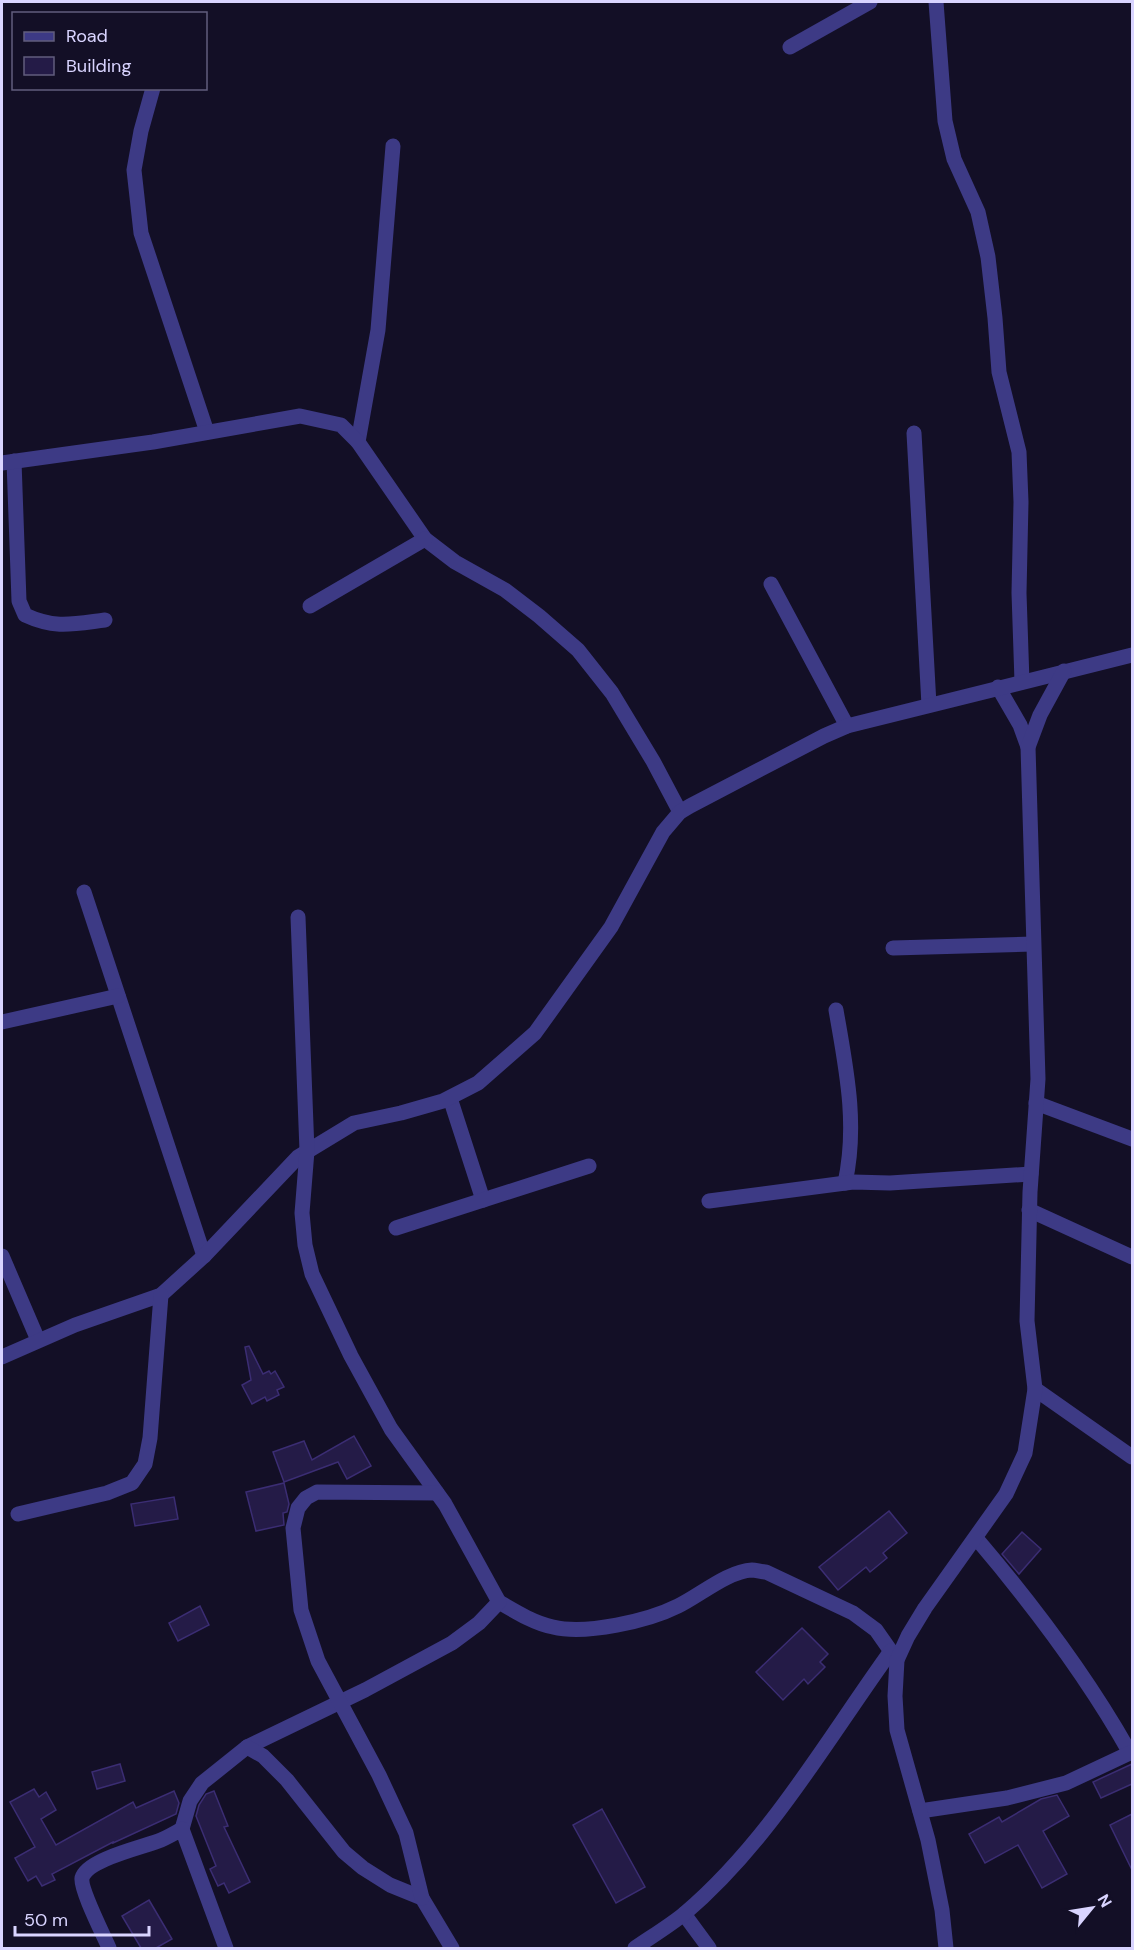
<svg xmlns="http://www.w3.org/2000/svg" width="1134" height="1950" viewBox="0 0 1134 1950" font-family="'DM Sans',sans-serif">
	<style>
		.building { fill: #241b47; stroke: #3b2d73; stroke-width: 1.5 }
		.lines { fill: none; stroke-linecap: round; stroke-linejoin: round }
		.minor { stroke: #3d3a85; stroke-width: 15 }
	</style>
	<rect width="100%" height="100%" fill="#130f26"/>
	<g class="building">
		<polygon points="249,1346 263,1374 269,1371 271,1374 275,1371 284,1387 277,1390 279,1395 267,1401 265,1397 252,1404 242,1385 251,1380 245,1347"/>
		<polygon points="354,1436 371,1466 347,1479 338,1462 284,1482 273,1452 304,1441 312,1460"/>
		<polygon points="284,1483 289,1504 287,1512 283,1513 284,1525 256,1531 246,1492"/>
		<polygon points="174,1497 178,1519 135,1526 131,1504"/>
		<polygon points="889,1511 907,1533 883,1553 887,1558 870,1572 866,1567 838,1590 819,1567"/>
		<polygon points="1022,1532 1041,1549 1019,1574 1002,1554"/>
		<polygon points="200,1606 209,1625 178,1641 169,1623"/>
		<polygon points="802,1628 828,1654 820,1662 825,1667 808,1684 804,1679 783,1700 756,1672"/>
		<polygon points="120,1764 125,1781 97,1789 92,1772"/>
		<polygon points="1132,1764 1132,1784 1101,1798 1093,1782"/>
		<polygon points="34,1789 39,1797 46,1792 56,1810 41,1819 56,1845 133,1802 136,1808 174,1791 179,1803 176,1814 113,1843 113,1842 52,1874 55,1880 42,1886 36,1876 28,1881 15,1858 35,1847 10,1802"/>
		<polygon points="214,1791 228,1826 224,1827 250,1882 229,1893 224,1883 218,1886 210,1869 216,1866 196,1816 199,1805 206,1794"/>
		<polygon points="1057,1795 1069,1816 1043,1831 1067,1874 1042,1888 1018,1845 985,1863 969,1834 999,1817 1002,1822 1041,1799"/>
		<polygon points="602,1809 645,1887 616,1903 573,1825"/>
		<polygon points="1132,1814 1132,1870 1110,1825"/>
		<polygon points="149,1900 172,1939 156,1948 141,1948 122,1916"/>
	</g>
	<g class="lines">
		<g class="minor">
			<polyline points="936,2 945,121 954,159 978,212 988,257 995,318 999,372 1019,452 1021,502 1019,593 1022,682"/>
			<polyline points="790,47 870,2"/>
			<polyline points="153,88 141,131 134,170 141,233 207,432"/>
			<polyline points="914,433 929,705"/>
			<polyline points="358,442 378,330 393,146"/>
			<path d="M14 461 19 601 25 615C55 629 73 624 105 620"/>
			<polyline points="2,463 153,442 300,416 341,425 358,442 425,539 455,562 505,590 539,616 578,650 612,693 653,761 680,812"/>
			<polyline points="771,584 847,726"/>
			<polyline points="310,606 425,539"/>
			<polyline points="998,687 1020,725 1028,747"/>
			<polyline points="84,892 204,1256"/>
			<polyline points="893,948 1033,944"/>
			<path d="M836 1010C846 1068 858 1124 845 1183"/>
			<polyline points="2,1022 118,996"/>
			<polyline points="450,1098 483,1200"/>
			<polyline points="1036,1103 1132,1139"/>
			<polyline points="709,1201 853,1182 890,1183 1031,1174"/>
			<polyline points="1029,1210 1132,1257"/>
			<polyline points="396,1228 589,1166"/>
			<polyline points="2,1256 38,1340"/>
			<polyline points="2,1357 75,1325 161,1295 204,1256 298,1157 354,1123 401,1113 443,1101 478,1083 535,1033 611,927 663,832 680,812 690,806 824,736 847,726 1132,655"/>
			<polyline points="1035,1389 1132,1457"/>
			<polyline points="18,1514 107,1493 132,1483 145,1464 150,1438 161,1295"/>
			<path d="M976 1538C1033 1605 1087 1676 1130 1753"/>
			<path d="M499 1602C516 1612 534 1623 553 1627 586 1635 648 1621 678 1606 699 1596 728 1571 752 1570 756 1570 761 1572 766 1572L853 1613 876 1630 897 1660"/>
			<polyline points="247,1747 365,1690 452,1643 479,1623 499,1602 445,1504 391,1429 351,1356 312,1274 305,1245 302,1213 307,1151 298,917"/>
			<polyline points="920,1811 1007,1798 1066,1783 1132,1752"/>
			<polyline points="182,1829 190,1801 202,1783 247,1747 263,1756 287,1780 344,1852 363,1868 390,1885 422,1898 452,1948"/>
			<polyline points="422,1898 406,1833 379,1775 318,1661 301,1610 293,1528 298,1508 306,1498 317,1492 437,1493"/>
			<polyline points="684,1914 709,1948"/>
			<path d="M109 1948C104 1936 80 1889 82 1878 87 1859 144 1847 161 1840 168 1837 175 1833 182 1829L226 1948"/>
			<path d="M635 1948C651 1937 669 1926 684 1914 769 1842 826 1741 891 1651"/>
			<polyline points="946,1948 942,1910 928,1840 897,1730 895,1696 897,1660 908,1636 925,1608 1006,1494 1025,1453 1035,1389 1027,1321 1030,1192 1038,1079 1028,747 1040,715 1064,671"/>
		</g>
	</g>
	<rect width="1134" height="1950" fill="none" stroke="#d9d4ff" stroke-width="6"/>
	<rect x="12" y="12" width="195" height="78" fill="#130f26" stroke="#625e7d" stroke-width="1.5"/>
	<rect x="24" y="32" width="30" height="9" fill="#3d3a85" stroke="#625e7d" stroke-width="1.5"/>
	<text x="66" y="42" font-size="18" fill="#d9d4ff">Road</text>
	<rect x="24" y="57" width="30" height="18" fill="#241b47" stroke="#625e7d" stroke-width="1.5"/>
	<text x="66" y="72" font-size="18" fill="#d9d4ff">Building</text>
	<g transform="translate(1092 1908) rotate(60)" stroke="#130f26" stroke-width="4.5" paint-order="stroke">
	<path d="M0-4.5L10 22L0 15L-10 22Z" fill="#d9d4ff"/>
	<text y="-9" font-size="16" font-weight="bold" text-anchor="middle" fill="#d9d4ff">N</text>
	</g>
	<path d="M15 1926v9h134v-9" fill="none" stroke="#d9d4ff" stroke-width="3"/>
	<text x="24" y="1926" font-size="18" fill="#d9d4ff" stroke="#130f26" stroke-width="4.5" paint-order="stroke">50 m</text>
</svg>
